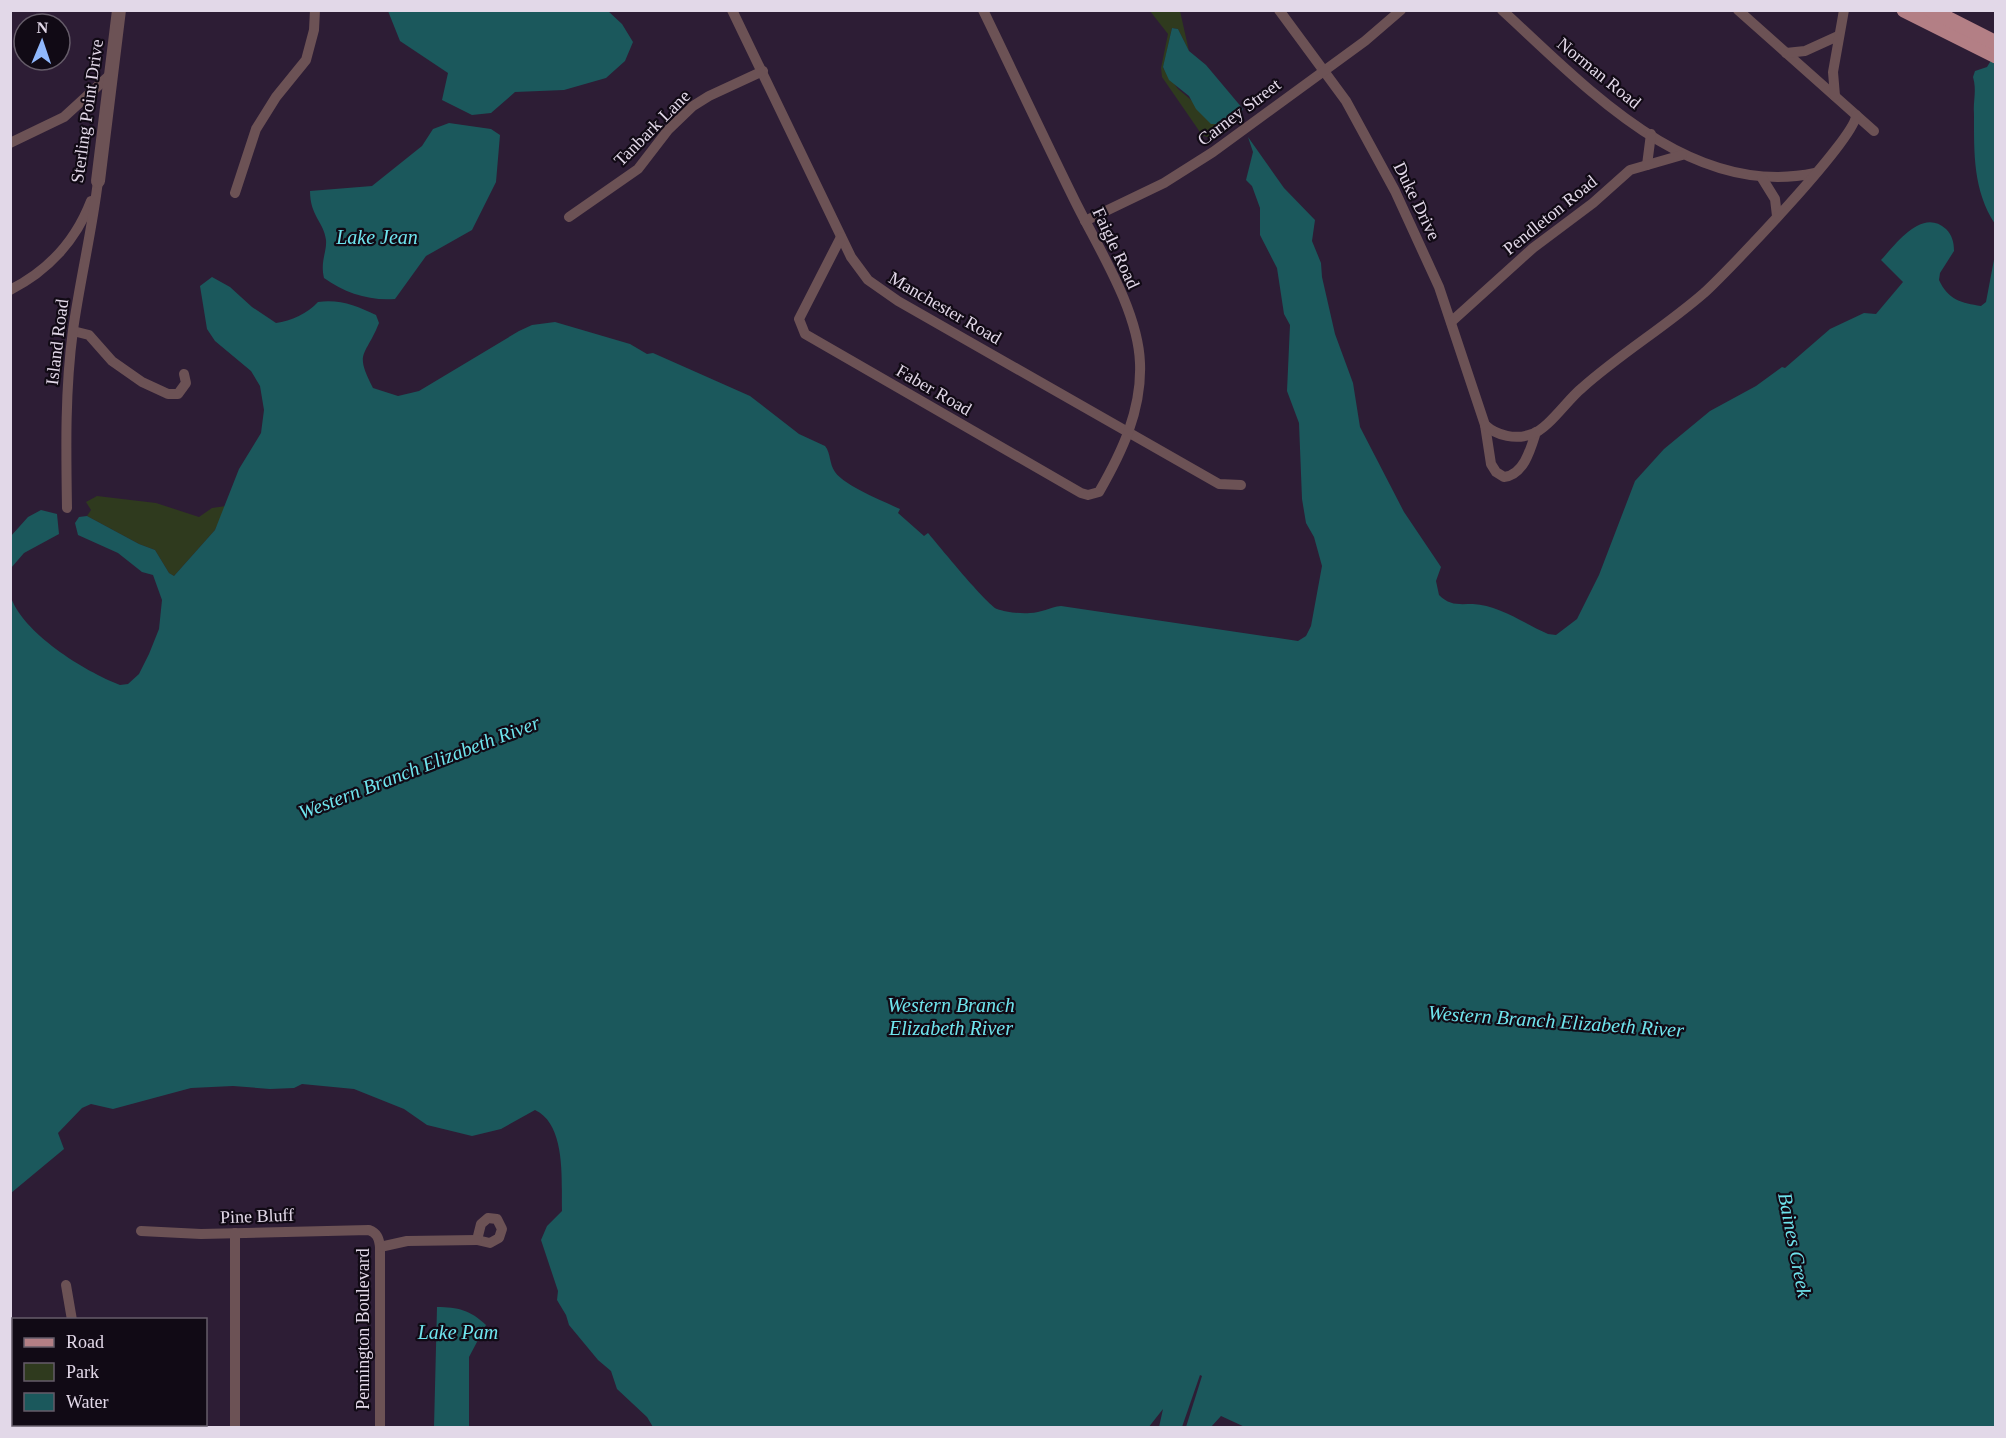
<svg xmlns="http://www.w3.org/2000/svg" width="2006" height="1438" viewBox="0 0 2006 1438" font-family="Georgia,serif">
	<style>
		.green { fill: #2f3a1e }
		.water { fill: #1b585c }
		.pier { fill: #2d1d35 }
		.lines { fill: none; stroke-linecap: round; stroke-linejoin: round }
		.minor { stroke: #6c5255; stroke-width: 10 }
		.tertiary { stroke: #6c5255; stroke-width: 14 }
		.primary { stroke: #b37f85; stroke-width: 15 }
		.labels { text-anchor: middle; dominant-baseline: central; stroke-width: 4.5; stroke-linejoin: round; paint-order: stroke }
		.street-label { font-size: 18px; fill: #e2d8e8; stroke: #110a15 }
		.water-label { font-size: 20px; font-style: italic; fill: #6fe5ee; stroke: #110a15 }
	</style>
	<rect width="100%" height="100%" fill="#2d1d35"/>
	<g class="green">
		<path d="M1150 11H1180L1189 51 1178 29 1172 28 1163 68 1178 89 1222 126 1235 124C1225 134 1216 142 1202 135L1162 77 1161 68 1168 34Z"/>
		<polygon points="97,496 156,503 199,517 212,508 226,506 215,530 174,576 169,573 155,550 139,544 87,516 91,510 86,502"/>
	</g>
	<g class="water">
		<polygon points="388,11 608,11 622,24 633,42 625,61 606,78 564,90 515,92 491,113 472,115 442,100 448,73 400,41"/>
		<polygon points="1172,28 1178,29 1189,51 1206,65 1243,109 1235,124 1211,124 1196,109 1189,96 1169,80 1163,67"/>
		<path d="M1995 54V224C1973 190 1974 154 1974 114 1973 100 1977 91 1973 77L1975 71 1987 67Z"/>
		<path d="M449 123 491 129 500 135 496 182 472 230 426 256 395 299C369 301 345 293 324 278 320 261 327 252 326 240 324 222 310 216 310 191L372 186 422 146 433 129Z"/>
		<path d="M1248 137 1284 188 1315 220 1312 241 1321 263 1322 277 1335 334 1353 383 1360 427 1404 512 1441 567 1436 581 1439 595C1450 606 1459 604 1473 604 1499 605 1525 624 1548 634L1556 635 1577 619 1599 575 1635 481 1664 449 1710 411 1756 386 1782 367 1785 368 1830 329 1864 313 1876 314 1903 282 1881 260C1896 244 1922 207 1946 229 1952 235 1954 242 1954 251L1940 273 1939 280C1948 300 1962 303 1981 306L1986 302 1996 249 1995 1427 1247 1428 1221 1416 1211 1427H1159L1163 1409 1148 1428 653 1427 647 1417 617 1389 611 1371 598 1360 569 1325 566 1315 557 1300 558 1291 541 1240 547 1226 562 1211C561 1182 567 1125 535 1110L501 1129 472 1136 427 1125 404 1109 354 1089 302 1084 294 1088 270 1089 233 1086 191 1088 113 1109 91 1104 82 1108 58 1133 64 1149 11 1193 10 595C22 633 84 671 120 685L128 684 139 674 149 654 159 629 162 600 153 575 142 572 118 553 78 535 75 523 79 517 87 516 139 544 155 550 169 573 174 576 215 530 239 469 261 433 264 410 260 386 251 371 215 341 207 329 200 286 212 277 230 287 252 307 276 323C291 321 308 313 318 302 340 299 357 306 376 315L379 323C365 358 354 351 373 388L398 396 419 391 519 331 532 325 555 322 630 344 647 354 653 353 750 396 799 434 825 446C831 453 829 464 835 472 845 486 883 501 900 509L898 513 924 536 928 533C939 546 987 605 997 609 1005 612 1021 614 1030 613 1041 613 1050 607 1061 606L1298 641 1306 636 1311 626 1322 566 1314 537 1306 523 1302 499 1299 423 1287 391 1290 325 1284 314 1277 268 1260 235V208L1252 186 1246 180 1253 152Z"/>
		<polygon points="41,510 57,514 59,534 24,553 11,568 11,536 28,517"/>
		<path d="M437 1307C458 1307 470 1310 486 1325L469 1357V1427H434Z"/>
	</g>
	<polygon class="pier" points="1200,1375 1202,1376 1186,1427 1182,1427"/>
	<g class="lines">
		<g class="minor">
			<polyline points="732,10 851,257 868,280 898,301 1219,484 1241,485"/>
			<path d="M1279 10 1346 101 1395 191 1439 287 1485 425 1491 464 1496 472 1504 477C1524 475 1531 448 1536 432"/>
			<path d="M1502 10C1586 87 1689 200 1815 173"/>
			<polyline points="1738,10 1874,131"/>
			<polyline points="1786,53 1805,51 1838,36"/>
			<polyline points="1835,96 1833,72 1844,10"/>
			<polyline points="10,143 64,117 111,74"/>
			<polyline points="1647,165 1651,134"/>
			<polyline points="1762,178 1775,199 1777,216"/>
			<polyline points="235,193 256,129 276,97 306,60 314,30 315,10"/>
			<polyline points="569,217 638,169 668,130 693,106 709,96 763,71"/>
			<polyline points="1085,221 1164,183 1213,152 1365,41 1401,10"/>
			<path d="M841 237 799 319 805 334 1081 493 1088 495 1099 492C1122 452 1142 410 1140 363 1138 308 1096 245 1072 195 1042 134 1013 72 983 10"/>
			<path d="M10 290C48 271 76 240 91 201"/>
			<polyline points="1451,322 1533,248 1593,203 1630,170 1682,155"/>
			<polyline points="73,331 89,335 112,361 142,382 168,394 178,394 186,383 184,374"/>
			<path d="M1485 425C1497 436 1516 440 1532 434 1548 429 1568 399 1582 388 1620 354 1665 327 1704 293 1727 272 1857 137 1856 115"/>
			<path d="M67 508C66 448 65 390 73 330 80 280 92 231 98 181"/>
			<polygon points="488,1218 497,1219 502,1229 499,1238 490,1243 477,1240 481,1224"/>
			<path d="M141 1231 201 1234 369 1230C377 1233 379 1238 380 1247V1428"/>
			<polyline points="235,1233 235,1428"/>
			<polyline points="380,1247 407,1241 477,1240"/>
			<polyline points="66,1285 72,1320"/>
			<polyline points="85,1424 85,1428"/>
		</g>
		<polyline class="tertiary" points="98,181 119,10"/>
		<g class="primary">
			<polyline points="1904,10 1996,56"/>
			<polyline points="1931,10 1996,43"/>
		</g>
	</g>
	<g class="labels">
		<g class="street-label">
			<text transform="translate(1599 73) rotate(39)">Norman Road</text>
			<text transform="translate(87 111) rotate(-82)">Sterling Point Drive</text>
			<text transform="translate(1239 112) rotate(-37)">Carney Street</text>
			<text transform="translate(652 128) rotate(-45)">Tanbark Lane</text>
			<text transform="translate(1417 201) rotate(64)">Duke Drive</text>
			<text transform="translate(1550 215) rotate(-39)">Pendleton Road</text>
			<text transform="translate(1116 248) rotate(65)">Faigle Road</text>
			<text transform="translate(945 308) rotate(30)">Manchester Road</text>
			<text transform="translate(57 342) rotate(-83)">Island Road</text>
			<text transform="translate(934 390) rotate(30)">Faber Road</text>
			<text transform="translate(257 1216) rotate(-2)">Pine Bluff</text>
			<text transform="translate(363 1329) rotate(-90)">Pennington Boulevard</text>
		</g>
		<g class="water-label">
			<text x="377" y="237">Lake Jean</text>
			<text transform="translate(419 767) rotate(-21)">Western Branch Elizabeth River</text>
			<text x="951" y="1005">Western Branch<tspan x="951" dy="23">Elizabeth River</tspan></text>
			<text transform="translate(1556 1021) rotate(4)">Western Branch Elizabeth River</text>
			<text transform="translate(1795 1245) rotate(79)">Baines Creek</text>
			<text x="458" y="1332">Lake Pam</text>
		</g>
	</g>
	<rect width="2006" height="1438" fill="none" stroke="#e2d8e8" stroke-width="24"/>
	<rect x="12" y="1318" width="195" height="108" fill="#110a15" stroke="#655c69" stroke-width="1.5"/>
	<rect x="24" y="1338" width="30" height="9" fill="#b37f85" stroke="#655c69" stroke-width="1.5"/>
	<text x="66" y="1348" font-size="18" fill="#e2d8e8">Road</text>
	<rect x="24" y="1363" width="30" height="18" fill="#2f3a1e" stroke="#655c69" stroke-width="1.5"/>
	<text x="66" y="1378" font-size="18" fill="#e2d8e8">Park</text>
	<rect x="24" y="1393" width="30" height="18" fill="#1b585c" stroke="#655c69" stroke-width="1.5"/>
	<text x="66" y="1408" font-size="18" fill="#e2d8e8">Water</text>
	<g transform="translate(42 42) rotate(2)"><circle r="28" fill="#110a15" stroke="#655c69" stroke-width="1.5"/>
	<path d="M0-4.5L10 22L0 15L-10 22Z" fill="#90b8fd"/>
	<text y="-9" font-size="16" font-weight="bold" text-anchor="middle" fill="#e2d8e8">N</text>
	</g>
</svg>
